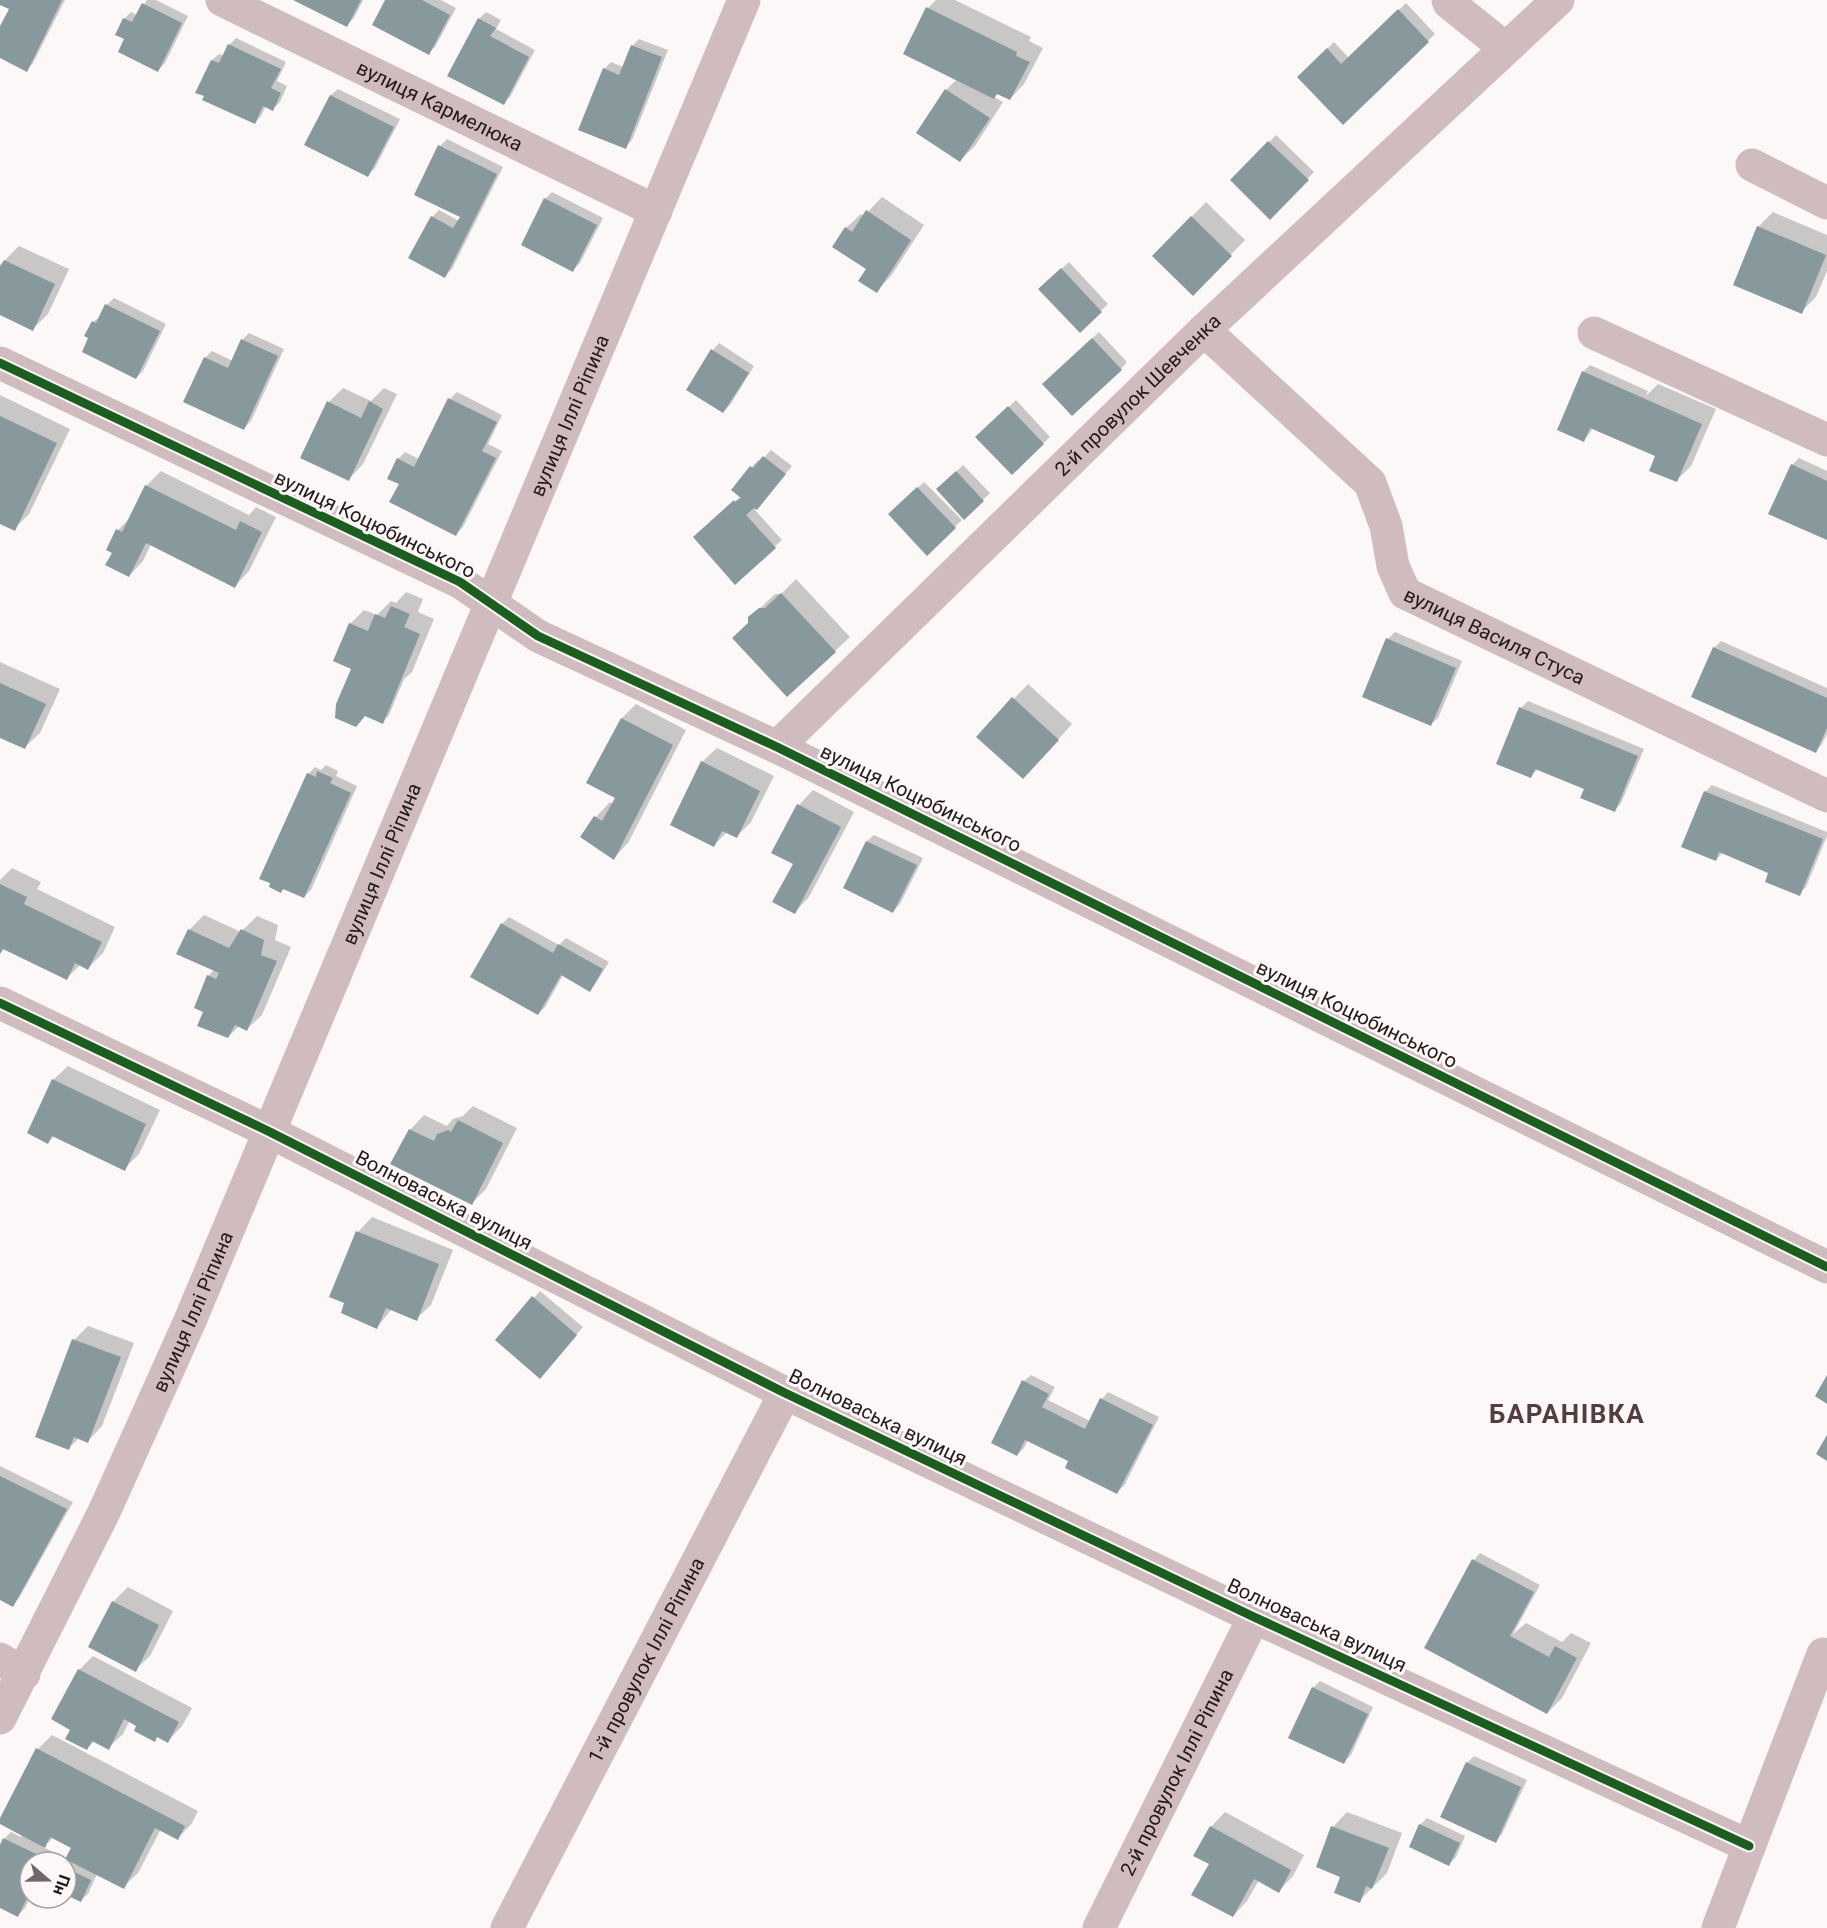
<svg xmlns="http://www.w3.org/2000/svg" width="1827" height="1928" viewBox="0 0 1827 1928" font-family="Roboto,sans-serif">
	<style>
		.shadow { fill: #0003; fill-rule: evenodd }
		.building { fill: #88999e }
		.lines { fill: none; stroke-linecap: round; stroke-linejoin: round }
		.minor { stroke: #d0bcbe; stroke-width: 33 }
		.tertiary { stroke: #d0bcbe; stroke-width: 33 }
		.cycleway-casing { stroke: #fdf7f7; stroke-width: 13 }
		.cycleway { stroke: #1b5e20; stroke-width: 9 }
		.labels { text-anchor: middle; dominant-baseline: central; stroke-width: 6; stroke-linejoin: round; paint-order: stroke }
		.street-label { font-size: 20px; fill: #23191a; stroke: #fdf7f7 }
		.district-label { font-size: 26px; font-weight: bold; letter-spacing: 1.5px; fill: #543d40; stroke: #fdf7f7 }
	</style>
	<rect width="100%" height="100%" fill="#fcf8f8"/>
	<g class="shadow">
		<polygon points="0,0 65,0 33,63 27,70 0,57 0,30 11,8 0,3"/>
		<polygon points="147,0 156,0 188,16 165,63 158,70 126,38 124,19 131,12 137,15"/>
		<polygon points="297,0 363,0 354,18 347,25"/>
		<polygon points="387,0 441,0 456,8 435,47 428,53"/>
		<polygon points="936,0 955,0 1031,37 1029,41 1043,48 1024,84 1010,99 998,93 994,97 1003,102 975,146 960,160 918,132 946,90 957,79 928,8"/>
		<polygon points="1406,3 1435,34 1343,123 1299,77 1334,42 1349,58"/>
		<polygon points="486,12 501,20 496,29 535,50 510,97 503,103 449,75 479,19"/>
		<polygon points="236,38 286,62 277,81 287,86 280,102 273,109 266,106 261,116 255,123 212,60 219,54 224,56 229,45"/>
		<polygon points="639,39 668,50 632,140 625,147 604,69 611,62 623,67 632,46"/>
		<polygon points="338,89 400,119 375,168 368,175 331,95"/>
		<polygon points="1276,135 1314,172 1270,218 1232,180"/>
		<polygon points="447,139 503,167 452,269 445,276 432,217 439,210 459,221 462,217 440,146"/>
		<polygon points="552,192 603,218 580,263 573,270 545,199"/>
		<polygon points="882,197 924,225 891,276 876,291 868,269 846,228 861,214 864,216"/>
		<polygon points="1206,202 1245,240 1193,294 1154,256"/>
		<polygon points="1773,212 1827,235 1827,271 1816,297 1801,312 1758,227"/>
		<polygon points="19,246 69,269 48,314 33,329 0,313 0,265"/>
		<polygon points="1069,262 1108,304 1080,331 1040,289"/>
		<polygon points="114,298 166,324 143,371 136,378 93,322 101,316 107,305"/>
		<polygon points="1099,332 1127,362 1121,369 1051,377"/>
		<polygon points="249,333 284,349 251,421 244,428 205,358 212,351 233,361 242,340"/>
		<polygon points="719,343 754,366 730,405 723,412 713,350"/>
		<polygon points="1590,365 1648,391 1646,396 1658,384 1716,409 1691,466 1676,481 1657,456 1593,427 1590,433 1584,440 1583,372"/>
		<polygon points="343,388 371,401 384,388 397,394 363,464 349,479 329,402"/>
		<polygon points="457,392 502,415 488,444 502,451 463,527 456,534 401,484 398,459 405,452 419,459 450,399"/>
		<polygon points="0,395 70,429 29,514 14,529 0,522"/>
		<polygon points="1016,400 1050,437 1012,473 978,437"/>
		<polygon points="771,450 792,466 755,510 782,540 735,582 702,530 741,496 734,490 752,467 758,460 760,462"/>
		<polygon points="1799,458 1827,471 1827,539 1792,465"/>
		<polygon points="963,465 990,493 964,518 938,490"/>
		<polygon points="161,471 249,515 256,507 276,517 249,571 235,586 151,544 143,561 129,576 114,552 118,530 131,517 146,486"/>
		<polygon points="924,482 962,520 928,553 890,514"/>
		<polygon points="796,579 850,637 835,651 750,622 750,618 775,594 781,594"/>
		<polygon points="406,592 423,599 418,612 434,619 412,672 404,679 389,715 382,722 353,670 350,624 364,610 377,615 391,601 396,603"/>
		<polygon points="1395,632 1462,661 1438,718 1431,724 1388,639"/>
		<polygon points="1721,641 1827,688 1827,734 1822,744 1816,751 1714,648"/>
		<polygon points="0,662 60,689 40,733 25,747 0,736"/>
		<polygon points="1028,684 1072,724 1037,763 978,737"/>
		<polygon points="1528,701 1644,749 1621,803 1615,810 1585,788 1538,769 1531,776 1521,708"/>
		<polygon points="636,704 686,730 628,843 614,858 582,837 596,817 610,802 613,804 617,797 622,718"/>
		<polygon points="717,748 774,776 751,822 737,836 727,832 714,845 702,762"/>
		<polygon points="326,765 338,771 336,776 357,786 311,890 304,897 284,888 281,891 308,774 315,767 321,770"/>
		<polygon points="1712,785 1827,832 1827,836 1806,887 1799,894 1770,872 1723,852 1716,860 1705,792"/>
		<polygon points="813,790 854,812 809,897 795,912 795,864 773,852 799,805"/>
		<polygon points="874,835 923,858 900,904 893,911 867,841"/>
		<polygon points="12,868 41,882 37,889 115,927 103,953 88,968 81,964 66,979 4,949 0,953 0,880"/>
		<polygon points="204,915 241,932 257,916 278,925 275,940 291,947 262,1015 247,1029 239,1026 228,1037 205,1011 208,976 214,970 178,953 189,930"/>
		<polygon points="509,917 559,945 566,938 609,962 596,983 590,990 563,975 545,1007 538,1014 502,924"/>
		<polygon points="68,1066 160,1110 139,1154 124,1169 55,1135 48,1142 53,1080"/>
		<polygon points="473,1106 517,1128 486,1189 472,1203 410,1130 424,1115 447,1126 453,1119 463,1116"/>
		<polygon points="372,1217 453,1250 431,1305 416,1319 392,1309 377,1327 346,1302 331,1296 358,1232"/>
		<polygon points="540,1291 583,1327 546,1370 497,1340"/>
		<polygon points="88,1326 134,1343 102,1426 88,1441 79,1438 69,1448 74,1340"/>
		<polygon points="1031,1375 1055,1387 1048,1400 1090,1421 1102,1399 1108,1392 1159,1417 1124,1486 1117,1492 1070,1461 1028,1440 1024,1448 1017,1455 1024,1381"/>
		<polygon points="0,1466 73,1502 19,1598 12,1605 0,1598"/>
		<polygon points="1480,1553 1540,1585 1513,1634 1526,1623 1562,1642 1571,1633 1591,1643 1562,1698 1547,1713 1426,1648 1474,1560"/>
		<polygon points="128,1587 173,1611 150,1656 135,1670 113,1602"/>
		<polygon points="93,1656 192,1708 182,1726 168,1741 158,1736 154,1740 138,1725 130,1720 123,1734 108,1748 95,1741 87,1748 72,1729 79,1670"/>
		<polygon points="1320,1681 1373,1707 1351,1755 1344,1762 1313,1688"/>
		<path d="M52 1735 198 1811 192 1823 178 1838 161 1829 138 1873 123 1887 97 1874 88 1894 81 1900 66 1893V1862H30V1898H53L46 1906 30 1898 25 1908 18 1915 0 1907V1848L4 1839 11 1832 21 1837 22 1834 0 1822 38 1749ZM54 1837 74 1847 67 1859 43 1847Z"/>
		<polygon points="1474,1756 1527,1780 1502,1834 1496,1841 1467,1763"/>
		<polygon points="1225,1812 1304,1855 1293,1876 1279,1891 1259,1880 1247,1901 1233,1916 1211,1863 1211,1827"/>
		<polygon points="1347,1812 1402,1833 1387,1873 1359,1901 1342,1876 1333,1827"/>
		<polygon points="1427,1818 1465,1836 1456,1857 1449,1864 1420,1825"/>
	</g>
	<g class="building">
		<polygon points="0,0 62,0 27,72 0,58 0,26 9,9 0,5"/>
		<polygon points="293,0 361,0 347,27"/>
		<polygon points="385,0 422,0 450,15 429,55 372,25"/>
		<polygon points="142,3 182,23 158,72 118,52 124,39 115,35 123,18 132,22"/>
		<polygon points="926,7 1017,52 1016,56 1030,62 1010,100 997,94 994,99 903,54"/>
		<polygon points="1398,9 1429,42 1343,125 1297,77 1327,48 1341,64"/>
		<polygon points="478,18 496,28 490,36 529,57 504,105 447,76"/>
		<polygon points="228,44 281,69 271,88 281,93 273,111 263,106 255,124 202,100 204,96 195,93 211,60 219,63"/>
		<polygon points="631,45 662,57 626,149 578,130 603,68 619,75"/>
		<polygon points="945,89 990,118 960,162 916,133"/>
		<polygon points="330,95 394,127 368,177 304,145"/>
		<polygon points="1268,141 1309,180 1270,220 1230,180"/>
		<polygon points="438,145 497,174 445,278 408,258 431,216 453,228 460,217 414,195"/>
		<polygon points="544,198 597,225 573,272 521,245"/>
		<polygon points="866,210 911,240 877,293 858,281 866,269 832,247 845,227 852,232"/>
		<polygon points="1191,216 1232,256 1193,296 1152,256"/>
		<polygon points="1757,226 1826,255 1802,314 1733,285"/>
		<polygon points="4,260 55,284 33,331 0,315 0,267"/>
		<polygon points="1061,268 1102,312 1080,333 1038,289"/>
		<polygon points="105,304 160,331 136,379 82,352 88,338 84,336 92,321 96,323"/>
		<polygon points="1092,338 1122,370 1072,416 1042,384"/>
		<polygon points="241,339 278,356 244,430 183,402 204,357 228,368"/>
		<polygon points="711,349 749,373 723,413 686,390"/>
		<polygon points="1582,371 1702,424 1677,482 1649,471 1655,456 1590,428 1584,442 1557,430"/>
		<polygon points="448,398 497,422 482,451 496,458 456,536 389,502 399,484 387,479 397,458 414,467"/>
		<polygon points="327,401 361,418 369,401 383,409 349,481 300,458"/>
		<polygon points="1008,406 1044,444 1012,475 975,437"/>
		<polygon points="0,416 57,443 15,531 0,524"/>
		<polygon points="763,456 786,474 757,510 754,508 746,515 776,548 735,585 693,537 734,500 735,502 741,498 731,490 750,466 753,468"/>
		<polygon points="1791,464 1827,481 1827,540 1768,514"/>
		<polygon points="956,471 984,501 964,520 936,489"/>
		<polygon points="145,485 236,530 240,521 262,532 235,588 146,543 129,577 105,565 112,553 106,550 116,529 122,532"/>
		<polygon points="917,487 956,528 927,556 888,514"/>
		<polygon points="781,593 836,652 787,697 732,638 748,623 748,617 759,608 765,608"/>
		<polygon points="391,606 410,614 404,627 420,634 383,724 365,716 356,727 335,718 336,704 351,669 333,661 349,623 368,631 375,614 385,618"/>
		<polygon points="1386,638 1456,668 1431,726 1362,697"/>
		<polygon points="1713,647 1827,698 1827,728 1816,753 1691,697"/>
		<polygon points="0,683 46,704 25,749 0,738"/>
		<polygon points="1012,697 1059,740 1023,779 976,737"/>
		<polygon points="1519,707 1638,756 1615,812 1580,798 1584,789 1535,769 1531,778 1496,764"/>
		<polygon points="621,718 673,745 614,860 580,837 594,816 602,821 615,798 586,783"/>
		<polygon points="701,761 760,791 737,838 722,831 714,847 670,825"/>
		<polygon points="317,771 333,778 330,783 351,793 304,898 283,889 281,893 269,887 270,883 259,879 307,773 316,777"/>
		<polygon points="1704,791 1823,839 1800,896 1765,882 1768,873 1719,852 1716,861 1681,847"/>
		<polygon points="797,804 841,827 795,914 772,902 793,864 771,853"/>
		<polygon points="866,841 917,865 893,913 843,888"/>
		<polygon points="0,884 27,897 24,904 102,942 88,970 75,963 67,980 3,949 0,954"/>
		<polygon points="501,923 553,953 558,944 603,969 590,992 561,975 538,1015 470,977"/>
		<polygon points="188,929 229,948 241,929 264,940 261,955 277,961 247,1031 235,1025 228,1038 197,1026 203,1012 194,1008 207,975 216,979 219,973 176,954"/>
		<polygon points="52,1079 146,1124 125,1171 52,1136 48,1144 27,1133"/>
		<polygon points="458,1120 503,1143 472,1205 390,1164 409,1129 434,1141 437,1134 448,1130 451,1132"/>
		<polygon points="356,1231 439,1264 417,1321 386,1308 377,1329 341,1313 344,1303 329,1297"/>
		<polygon points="532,1296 577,1335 540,1379 495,1340"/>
		<polygon points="72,1339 121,1357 88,1443 74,1437 69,1450 35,1437"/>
		<polygon points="1827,1375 1827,1404 1815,1396"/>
		<polygon points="1022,1380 1049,1394 1042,1407 1085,1429 1100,1398 1153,1425 1117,1494 1065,1468 1068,1461 1025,1440 1017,1456 991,1443"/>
		<polygon points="1827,1435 1827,1461 1816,1454"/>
		<polygon points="0,1476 67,1509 13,1607 0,1600"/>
		<polygon points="1472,1559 1534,1592 1510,1636 1549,1657 1555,1646 1577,1658 1547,1714 1424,1648"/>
		<polygon points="112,1601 159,1625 136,1672 88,1647"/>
		<polygon points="78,1669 179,1722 168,1743 157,1737 155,1742 134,1731 136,1726 124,1719 109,1750 92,1741 87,1750 65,1739 70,1730 51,1719"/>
		<polygon points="1312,1687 1368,1714 1344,1764 1288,1738"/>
		<polygon points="36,1748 185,1826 178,1840 155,1828 124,1889 65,1859 71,1848 50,1837 45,1848 0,1824 0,1818"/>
		<polygon points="1466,1762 1521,1787 1496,1843 1440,1817"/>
		<polygon points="1419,1824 1460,1843 1449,1866 1409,1847"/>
		<polygon points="1210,1826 1291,1870 1279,1893 1254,1879 1233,1917 1191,1895 1209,1864 1193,1856"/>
		<polygon points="1331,1826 1389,1848 1372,1889 1366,1886 1360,1903 1334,1893 1340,1877 1316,1867"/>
		<polygon points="3,1838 53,1862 30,1862 30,1898 51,1898 46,1908 27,1898 18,1917 0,1908 0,1845"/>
		<polygon points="66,1868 91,1880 81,1902 66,1895"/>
	</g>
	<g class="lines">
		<g class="minor">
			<path id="s1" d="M222 0 656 211"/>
			<polyline points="1448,0 1449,3 1505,48"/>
			<polyline points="1752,165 1827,203"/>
			<path id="s2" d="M1204 330 1370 483 1386 526 1393 566 1405 593 1827 796"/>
			<polyline points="1594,333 1827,440"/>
			<polyline points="0,363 460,582 538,636 777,747 1827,1267"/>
			<path id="s3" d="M777 747 1204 330 1558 0"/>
			<polyline points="0,1003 270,1132 785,1393 1254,1617 1749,1846"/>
			<polyline points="0,1659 24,1674"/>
			<path id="s4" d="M507 1928 785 1393"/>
			<path id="s5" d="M1099 1928 1254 1617"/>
			<polyline points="1718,1928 1823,1654"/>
		</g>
		<path class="tertiary" id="s6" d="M0 1718 104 1512 189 1323 744 0"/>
		<g class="cycleway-casing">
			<g id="cycleway">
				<polyline points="0,363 460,582 538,636 777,747 1827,1267"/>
				<polyline points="0,1003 270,1132 785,1393 1254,1617 1749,1846"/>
			</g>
		</g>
		<use href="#cycleway" class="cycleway"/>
	</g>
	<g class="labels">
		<g class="street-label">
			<text stroke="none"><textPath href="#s1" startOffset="242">вулиця Кармелюка</textPath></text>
			<text stroke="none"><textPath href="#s3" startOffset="504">2-й провулок Шевченка</textPath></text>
			<text stroke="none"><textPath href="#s6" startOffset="1422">вулиця Іллі Ріпина</textPath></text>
			<text transform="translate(375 524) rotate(26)">вулиця Коцюбинського</text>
			<text stroke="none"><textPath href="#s2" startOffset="441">вулиця Василя Стуса</textPath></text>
			<text transform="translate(921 798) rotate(26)">вулиця Коцюбинського</text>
			<text stroke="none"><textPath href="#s6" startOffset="936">вулиця Іллі Ріпина</textPath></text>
			<text transform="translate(1357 1014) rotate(26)">вулиця Коцюбинського</text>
			<text transform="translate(444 1200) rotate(27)">Волноваська вулиця</text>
			<text stroke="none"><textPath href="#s6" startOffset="450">вулиця Іллі Ріпина</textPath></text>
			<text transform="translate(878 1417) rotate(26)">Волноваська вулиця</text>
			<text transform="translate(1317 1625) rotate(25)">Волноваська вулиця</text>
			<text stroke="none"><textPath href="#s4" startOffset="302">1-й провулок Іллі Ріпина</textPath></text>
			<text stroke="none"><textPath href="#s5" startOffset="174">2-й провулок Іллі Ріпина</textPath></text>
		</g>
		<g class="district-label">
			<text x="1567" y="1414">БАРАНІВКА</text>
		</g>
	</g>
	<g transform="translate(48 1880) rotate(110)"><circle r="28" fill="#fdf7f7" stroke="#a69e9f" stroke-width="1.5"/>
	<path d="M0-4.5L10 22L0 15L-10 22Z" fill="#6f6768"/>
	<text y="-9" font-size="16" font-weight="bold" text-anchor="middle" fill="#23191a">Пн</text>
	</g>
</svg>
